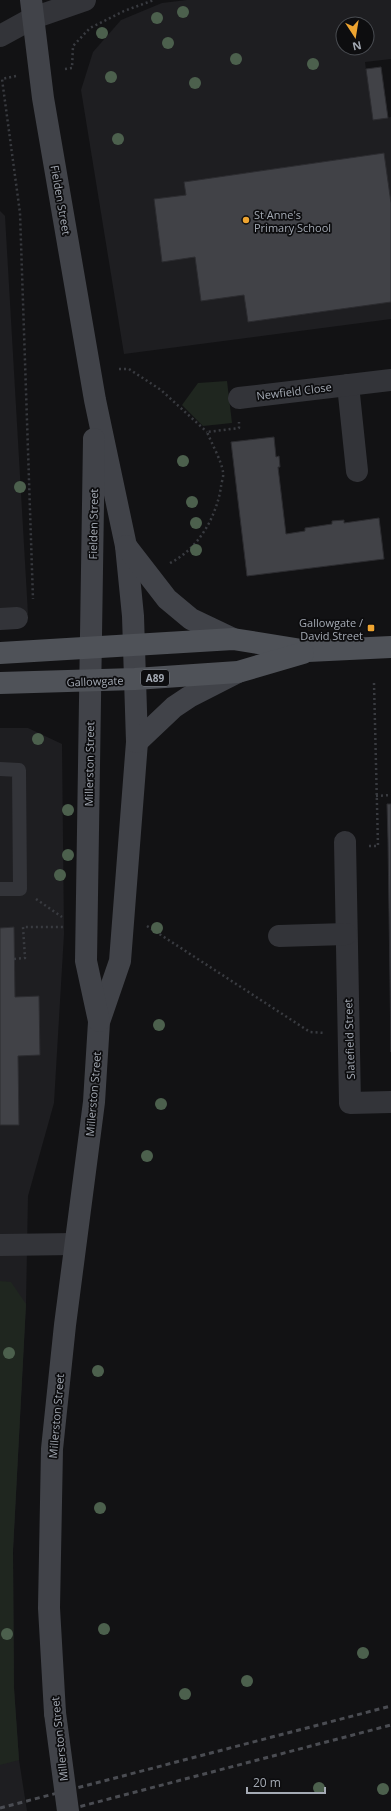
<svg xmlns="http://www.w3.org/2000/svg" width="391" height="1811" viewBox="0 0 391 1811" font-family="'Open Sans',sans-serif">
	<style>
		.built { fill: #1e1e21; fill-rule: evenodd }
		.green { fill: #1f261f }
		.building { fill: #414247; stroke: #2c2c30 }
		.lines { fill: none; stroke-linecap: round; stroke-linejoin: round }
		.path { stroke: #393b40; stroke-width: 2.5; stroke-dasharray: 2 3; stroke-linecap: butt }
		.service { stroke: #333439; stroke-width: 14 }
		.minor { stroke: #333439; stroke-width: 22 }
		.secondary { stroke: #414349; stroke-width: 22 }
		.primary { stroke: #4f5258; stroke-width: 22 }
		.rail { stroke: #4a4c52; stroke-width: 3; stroke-dasharray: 5 4; stroke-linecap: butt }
		.secondary-bridge { stroke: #414349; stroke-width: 22 }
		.tree { fill: #4c604d }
		.poi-dot { fill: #eea430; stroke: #0d0d0f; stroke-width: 1.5 }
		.labels { text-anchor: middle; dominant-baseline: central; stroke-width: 3.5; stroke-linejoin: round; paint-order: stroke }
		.shield { fill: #0d0d0f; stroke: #777b82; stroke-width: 1 }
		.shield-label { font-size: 10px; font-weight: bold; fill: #a4aab4 }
		.street-label { font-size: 11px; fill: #a4aab4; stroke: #0d0d0f }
		.poi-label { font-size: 11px; fill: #a4aab4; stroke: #0d0d0f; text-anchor: start }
	</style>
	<rect width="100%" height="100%" fill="#121214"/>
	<g class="built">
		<path d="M187 0H391V59L365 62 373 120 391 117V319L124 354 81 90 93 52 121 20 162 3ZM343 24H367V48H343Z"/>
		<polygon points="0,211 5,216 28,614 0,614"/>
		<polygon points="0,728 28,728 62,744 64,934 54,1103 28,1196 26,1304 13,1551 14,1688 19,1760 27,1811 0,1811"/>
	</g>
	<g class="green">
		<polygon points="227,381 232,423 203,426 182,405 198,383"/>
		<polygon points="0,1281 11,1282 26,1304 13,1551 14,1688 19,1760 0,1765"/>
	</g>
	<g class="building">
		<polygon points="381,67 388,118 373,120 366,69"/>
		<polygon points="384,153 391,203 391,302 248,322 244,295 201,301 195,257 162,262 154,199 186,195 184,182"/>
		<polygon points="274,437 276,457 279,456 280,467 278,467 286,534 305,531 305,528 332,524 332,521 344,520 344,523 379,518 384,559 247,576 231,442"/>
		<polygon points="387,804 391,804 391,1052 388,840"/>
		<polygon points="14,927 15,997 39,996 40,1055 18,1056 19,1125 0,1125 0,928"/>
	</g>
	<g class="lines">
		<g class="path">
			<polyline points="65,69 72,68 73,46 90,28 124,11 154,0"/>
			<polyline points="16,76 2,79 20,213 33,599"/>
			<polyline points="119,369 129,369 161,390 207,432"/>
			<path d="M170 563C198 549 216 518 221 487 221 483 224 477 223 472 222 462 211 442 207 432L239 428V422"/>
			<polyline points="376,796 391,795"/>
			<polyline points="369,846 378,846 374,683"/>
			<polyline points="36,899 62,917"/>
			<polyline points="147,926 310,1032 325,1033"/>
			<polyline points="14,959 25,958 23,927 63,927"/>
		</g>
		<polyline class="service" points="0,769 19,770 20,889 0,889"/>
		<g class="minor">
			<polyline points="0,36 33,18 85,0"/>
			<polyline points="348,385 357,471"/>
			<polyline points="239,398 391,380"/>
			<polyline points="0,619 17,618"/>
			<polyline points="345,842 350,1103 391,1102"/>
			<polyline points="279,936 346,934"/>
			<polyline points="0,1245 75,1244"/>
		</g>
		<g class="secondary">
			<polyline points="31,0 43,98 95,400 126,546 133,616 137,742 120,961 99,1022 94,1102 65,1325 52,1449 49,1608 55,1713"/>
			<polyline points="94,439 86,961 99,1021"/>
			<polyline points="126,546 167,599 191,619 233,639"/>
			<polyline points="137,742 174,707 189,697 238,672"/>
		</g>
		<g class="primary">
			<polyline points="0,653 233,639 308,651 391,647"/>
			<polyline points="0,683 135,679 238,672 303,653"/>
		</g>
		<g class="rail">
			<polyline points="0,1808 391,1706"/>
			<polyline points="63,1811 391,1725"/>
		</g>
		<polyline class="secondary-bridge" points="55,1713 68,1811"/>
	</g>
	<g class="tree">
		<circle cx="183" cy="12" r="6"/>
		<circle cx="157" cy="18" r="6"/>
		<circle cx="102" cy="33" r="6"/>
		<circle cx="168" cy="43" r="6"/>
		<circle cx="236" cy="59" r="6"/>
		<circle cx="313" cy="64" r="6"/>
		<circle cx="111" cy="77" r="6"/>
		<circle cx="195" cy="83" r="6"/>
		<circle cx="118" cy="139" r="6"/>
		<circle cx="183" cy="461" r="6"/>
		<circle cx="20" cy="487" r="6"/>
		<circle cx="192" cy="502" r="6"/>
		<circle cx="196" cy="523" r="6"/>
		<circle cx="196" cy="550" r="6"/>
		<circle cx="38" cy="739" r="6"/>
		<circle cx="68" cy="810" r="6"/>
		<circle cx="68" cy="855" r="6"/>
		<circle cx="60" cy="875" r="6"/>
		<circle cx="157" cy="928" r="6"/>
		<circle cx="159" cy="1025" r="6"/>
		<circle cx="161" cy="1104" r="6"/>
		<circle cx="147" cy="1156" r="6"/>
		<circle cx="9" cy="1353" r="6"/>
		<circle cx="98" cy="1371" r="6"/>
		<circle cx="100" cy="1508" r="6"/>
		<circle cx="104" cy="1629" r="6"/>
		<circle cx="7" cy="1634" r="6"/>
		<circle cx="363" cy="1653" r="6"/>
		<circle cx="247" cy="1681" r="6"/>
		<circle cx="185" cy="1694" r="6"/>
		<circle cx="319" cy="1788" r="6"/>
		<circle cx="383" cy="1789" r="6"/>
	</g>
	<g class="poi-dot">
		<circle cx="246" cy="220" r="4"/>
		<rect x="367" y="624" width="8" height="8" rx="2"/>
	</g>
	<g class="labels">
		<rect class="shield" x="141" y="670" width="28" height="16" rx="3"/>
		<g class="shield-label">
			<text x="155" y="678">A89</text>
		</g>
		<g class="street-label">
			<text transform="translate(61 200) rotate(80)">Fielden Street</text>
			<text transform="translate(294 391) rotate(-7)">Newfield Close</text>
			<text transform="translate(93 524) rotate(-89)">Fielden Street</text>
			<text transform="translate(95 681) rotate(-2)">Gallowgate</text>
			<text transform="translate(89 764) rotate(-89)">Millerston Street</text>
			<text transform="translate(349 1039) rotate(-92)">Slatefield Street</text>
			<text transform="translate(93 1094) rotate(-85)">Millerston Street</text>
			<text transform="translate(56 1416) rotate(-85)">Millerston Street</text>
			<text transform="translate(59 1739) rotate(-96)">Millerston Street</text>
		</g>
		<g class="poi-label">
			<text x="254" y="214">St Anne's<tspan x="254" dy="13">Primary School</tspan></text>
			<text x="363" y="622" text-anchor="end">Gallowgate /<tspan x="363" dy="13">David Street</tspan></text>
		</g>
	</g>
	<g transform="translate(355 36) rotate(168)"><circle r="19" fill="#0d0d0f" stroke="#494c51"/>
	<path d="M0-3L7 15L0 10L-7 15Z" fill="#eea430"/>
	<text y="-6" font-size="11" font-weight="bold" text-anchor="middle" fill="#a4aab4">N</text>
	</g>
	<path d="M247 1787v6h78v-6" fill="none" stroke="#a4aab4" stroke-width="2"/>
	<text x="253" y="1787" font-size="12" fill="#a4aab4" stroke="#0d0d0f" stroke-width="3" paint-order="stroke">20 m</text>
</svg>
